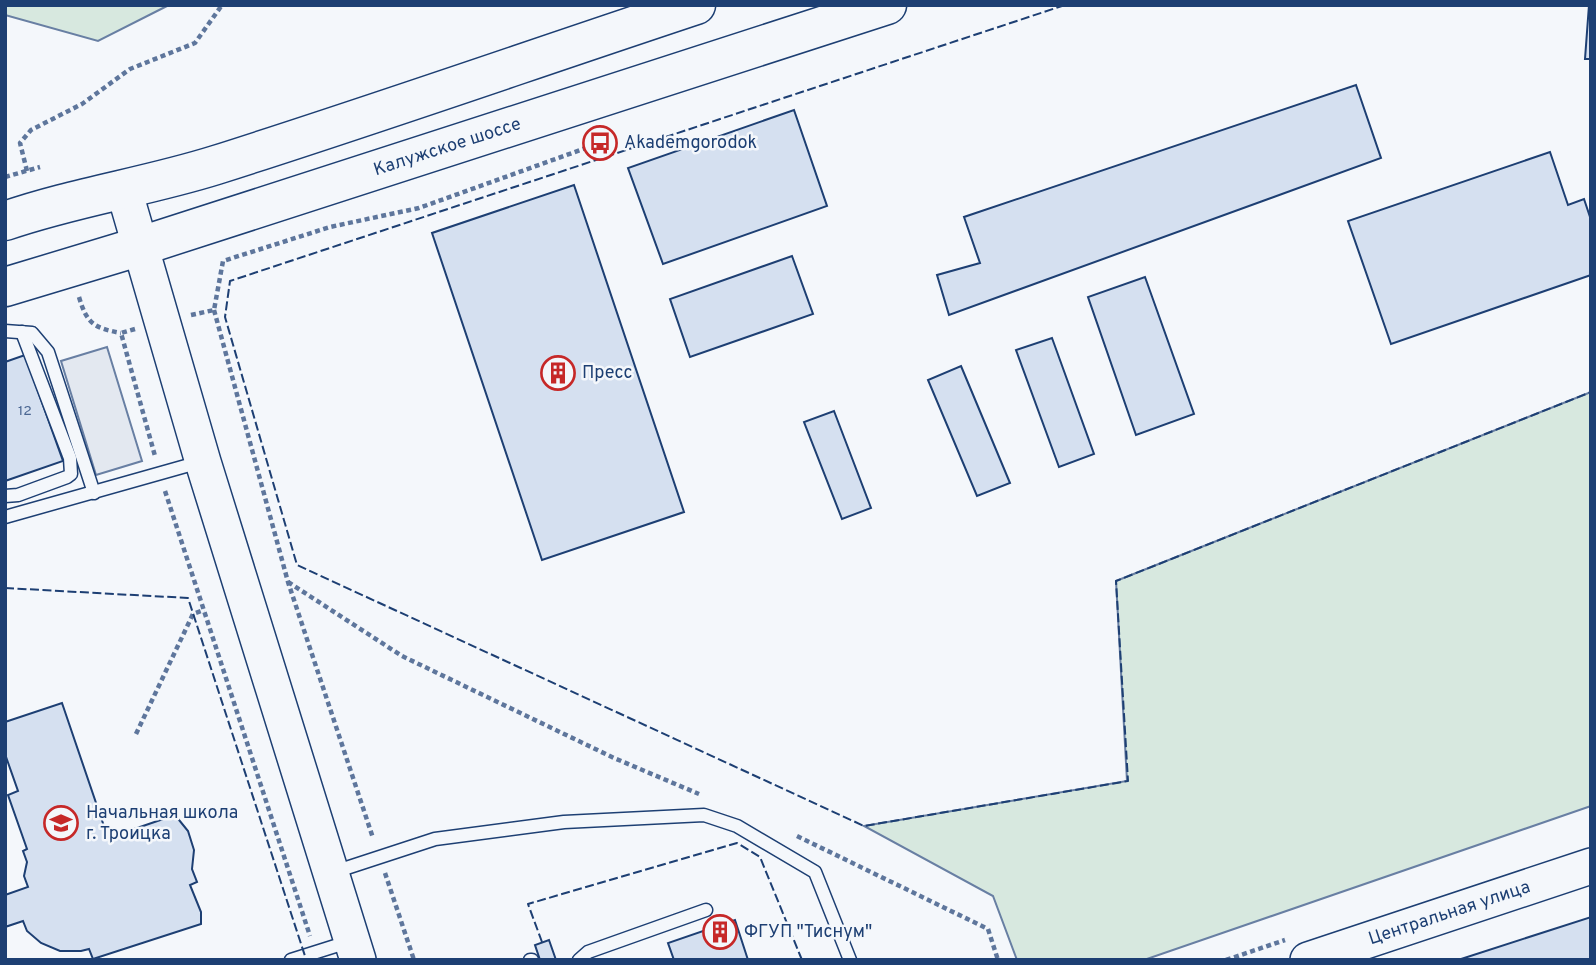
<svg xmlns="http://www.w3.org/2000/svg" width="1596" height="965" viewBox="0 0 1596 965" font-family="Overpass,sans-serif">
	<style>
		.green { fill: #d7e8df; stroke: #687fa3; stroke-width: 2 }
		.parking { fill: #e3e8f0; stroke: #687fa3; stroke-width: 2 }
		.building { fill: #d5e0f0; stroke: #1d3f73; stroke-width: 2 }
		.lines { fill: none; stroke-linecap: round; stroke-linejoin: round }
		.service-casing { stroke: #1d3f73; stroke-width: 15 }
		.secondary-casing { stroke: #1d3f73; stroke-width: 38 }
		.trunk-casing { stroke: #1d3f73; stroke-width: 41 }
		.path { stroke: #5e769c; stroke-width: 4.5; stroke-dasharray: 5 3.5; stroke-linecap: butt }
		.service { stroke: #f4f7fb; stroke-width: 12 }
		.secondary { stroke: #f4f7fb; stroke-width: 35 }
		.trunk { stroke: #f4f7fb; stroke-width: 38 }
		.fence { stroke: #1d3f73; stroke-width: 2; stroke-dasharray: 9 3.5; stroke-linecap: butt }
		.labels { text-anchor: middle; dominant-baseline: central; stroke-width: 5; stroke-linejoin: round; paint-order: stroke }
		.number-label { font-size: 14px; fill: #4b6792 }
		.poi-label { font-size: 18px; fill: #1d3f73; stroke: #f4f7fb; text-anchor: start }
		.street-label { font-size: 18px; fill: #1d3f73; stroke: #f4f7fb }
	</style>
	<rect width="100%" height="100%" fill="#f4f7fb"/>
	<g class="green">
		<polygon points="5,5 169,5 98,41 5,15"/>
		<polygon points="1591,392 1591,806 1144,960 1017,960 993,896 864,826 1127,781 1116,581"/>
	</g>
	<polygon class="parking" points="107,347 142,461 96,475 61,361"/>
	<g class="building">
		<polygon points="1589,5 1591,5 1591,59 1585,59"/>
		<polygon points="1356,85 1381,158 949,315 937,275 980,263 964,217"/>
		<polygon points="794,110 827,206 663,264 628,168"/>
		<polygon points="1550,152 1568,205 1584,199 1591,220 1591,275 1391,344 1348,221"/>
		<polygon points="574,185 684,512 542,560 432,233"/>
		<polygon points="792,256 813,314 690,357 670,299"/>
		<polygon points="1145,277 1194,414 1136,435 1088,297"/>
		<polygon points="1052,338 1094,454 1059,467 1016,350"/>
		<polygon points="25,355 63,461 5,481 5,362"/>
		<polygon points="961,366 1010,483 977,496 928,380"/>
		<polygon points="834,411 871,508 842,519 804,422"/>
		<polygon points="62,703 108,838 175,815 188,831 194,850 192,869 197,882 190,885 201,912 201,924 93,959 89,949 81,951 60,951 41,943 27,931 23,921 5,927 5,895 28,887 24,876 27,862 23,851 27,849 8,795 18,791 5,754 5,722"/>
		<polygon points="1591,917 1591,960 1458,960"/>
		<polygon points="735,920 748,960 674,960 668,943"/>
		<polygon points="549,940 556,960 540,960 535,945"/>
	</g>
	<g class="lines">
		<g class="service-casing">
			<g id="service">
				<polyline points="5,331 32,333 48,352 94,493"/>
				<polyline points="5,496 18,495 67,477 71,474 70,458 22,332"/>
				<polyline points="5,517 200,462"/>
				<polyline points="331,873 435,839 564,822 704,815 737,826 815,872 850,960"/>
				<polyline points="291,960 348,942"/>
				<polyline points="530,960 532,960"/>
				<polyline points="579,960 588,952 706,910"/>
			</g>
		</g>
		<g class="secondary-casing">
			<g id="secondary">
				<polyline points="124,190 203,462 358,960"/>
				<path id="s1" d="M1308 960 1591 866"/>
			</g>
		</g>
		<g class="trunk-casing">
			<g id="trunk">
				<path d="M5 221C74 197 146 187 216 165 377 114 536 58 696 5"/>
				<path id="s2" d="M5 287 141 246 887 5"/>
			</g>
		</g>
		<g class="path">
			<polyline points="27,171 20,143 31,130 82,104 130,69 195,43 222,5"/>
			<polyline points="5,177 40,167"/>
			<path d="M79 297C87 324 94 328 121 333"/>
			<polyline points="214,310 288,582 373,838"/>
			<polyline points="191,315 214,310 223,261 330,227 419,208 600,143"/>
			<polyline points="135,329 121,333 155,456"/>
			<polyline points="165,491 310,936"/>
			<polyline points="288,582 402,656 614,758 699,794"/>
			<polyline points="136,734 193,614 204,610"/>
			<polyline points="797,836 988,929 998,960"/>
			<polyline points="385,873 414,960"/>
			<polyline points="1226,960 1285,940"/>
		</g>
		<use href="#service" class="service"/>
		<use href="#secondary" class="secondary"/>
		<use href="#trunk" class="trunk"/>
		<g class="fence">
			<polyline points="1065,5 230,281 225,317 297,565 864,826 1128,781 1116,581 1591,392"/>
			<polyline points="5,588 188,598 305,956"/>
			<polyline points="542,942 528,904 737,843 760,857 802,960"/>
		</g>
	</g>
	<defs>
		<g id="bus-ring" transform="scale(1.75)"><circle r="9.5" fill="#f4f7fb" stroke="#c62828" stroke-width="1.5"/><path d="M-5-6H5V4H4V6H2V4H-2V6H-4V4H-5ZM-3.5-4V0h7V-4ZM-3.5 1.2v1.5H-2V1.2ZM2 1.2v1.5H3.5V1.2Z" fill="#c62828"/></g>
		<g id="building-ring" transform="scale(1.75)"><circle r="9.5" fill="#f4f7fb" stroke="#c62828" stroke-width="1.5"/><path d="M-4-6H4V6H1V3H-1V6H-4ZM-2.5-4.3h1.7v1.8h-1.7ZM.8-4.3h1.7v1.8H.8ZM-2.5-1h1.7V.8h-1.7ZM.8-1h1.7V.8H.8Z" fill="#c62828"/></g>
		<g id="school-ring" transform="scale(1.75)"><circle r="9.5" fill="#f4f7fb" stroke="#c62828" stroke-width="1.5"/><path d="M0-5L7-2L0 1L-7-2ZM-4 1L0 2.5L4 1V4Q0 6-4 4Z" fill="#c62828"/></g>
	</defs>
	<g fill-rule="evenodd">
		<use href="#bus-ring" x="600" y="143"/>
		<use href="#building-ring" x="558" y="373"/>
		<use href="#school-ring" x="61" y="823"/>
		<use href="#building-ring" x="720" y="932"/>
	</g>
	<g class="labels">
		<g class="number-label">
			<text x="25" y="411">12</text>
		</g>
		<g class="poi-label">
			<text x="624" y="143">Akademgorodok</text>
			<text x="582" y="373">Пресс</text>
			<text x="86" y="813">Начальная школа<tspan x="86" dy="21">г. Троицка</tspan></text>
			<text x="744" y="932">ФГУП "Тиснум"</text>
		</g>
		<g class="street-label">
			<text stroke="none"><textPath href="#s2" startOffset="464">Калужское шоссе</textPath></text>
			<text stroke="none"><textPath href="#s1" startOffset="149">Центральная улица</textPath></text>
		</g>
	</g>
	<rect width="1596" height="965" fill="none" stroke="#1d3f73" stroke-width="14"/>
</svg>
